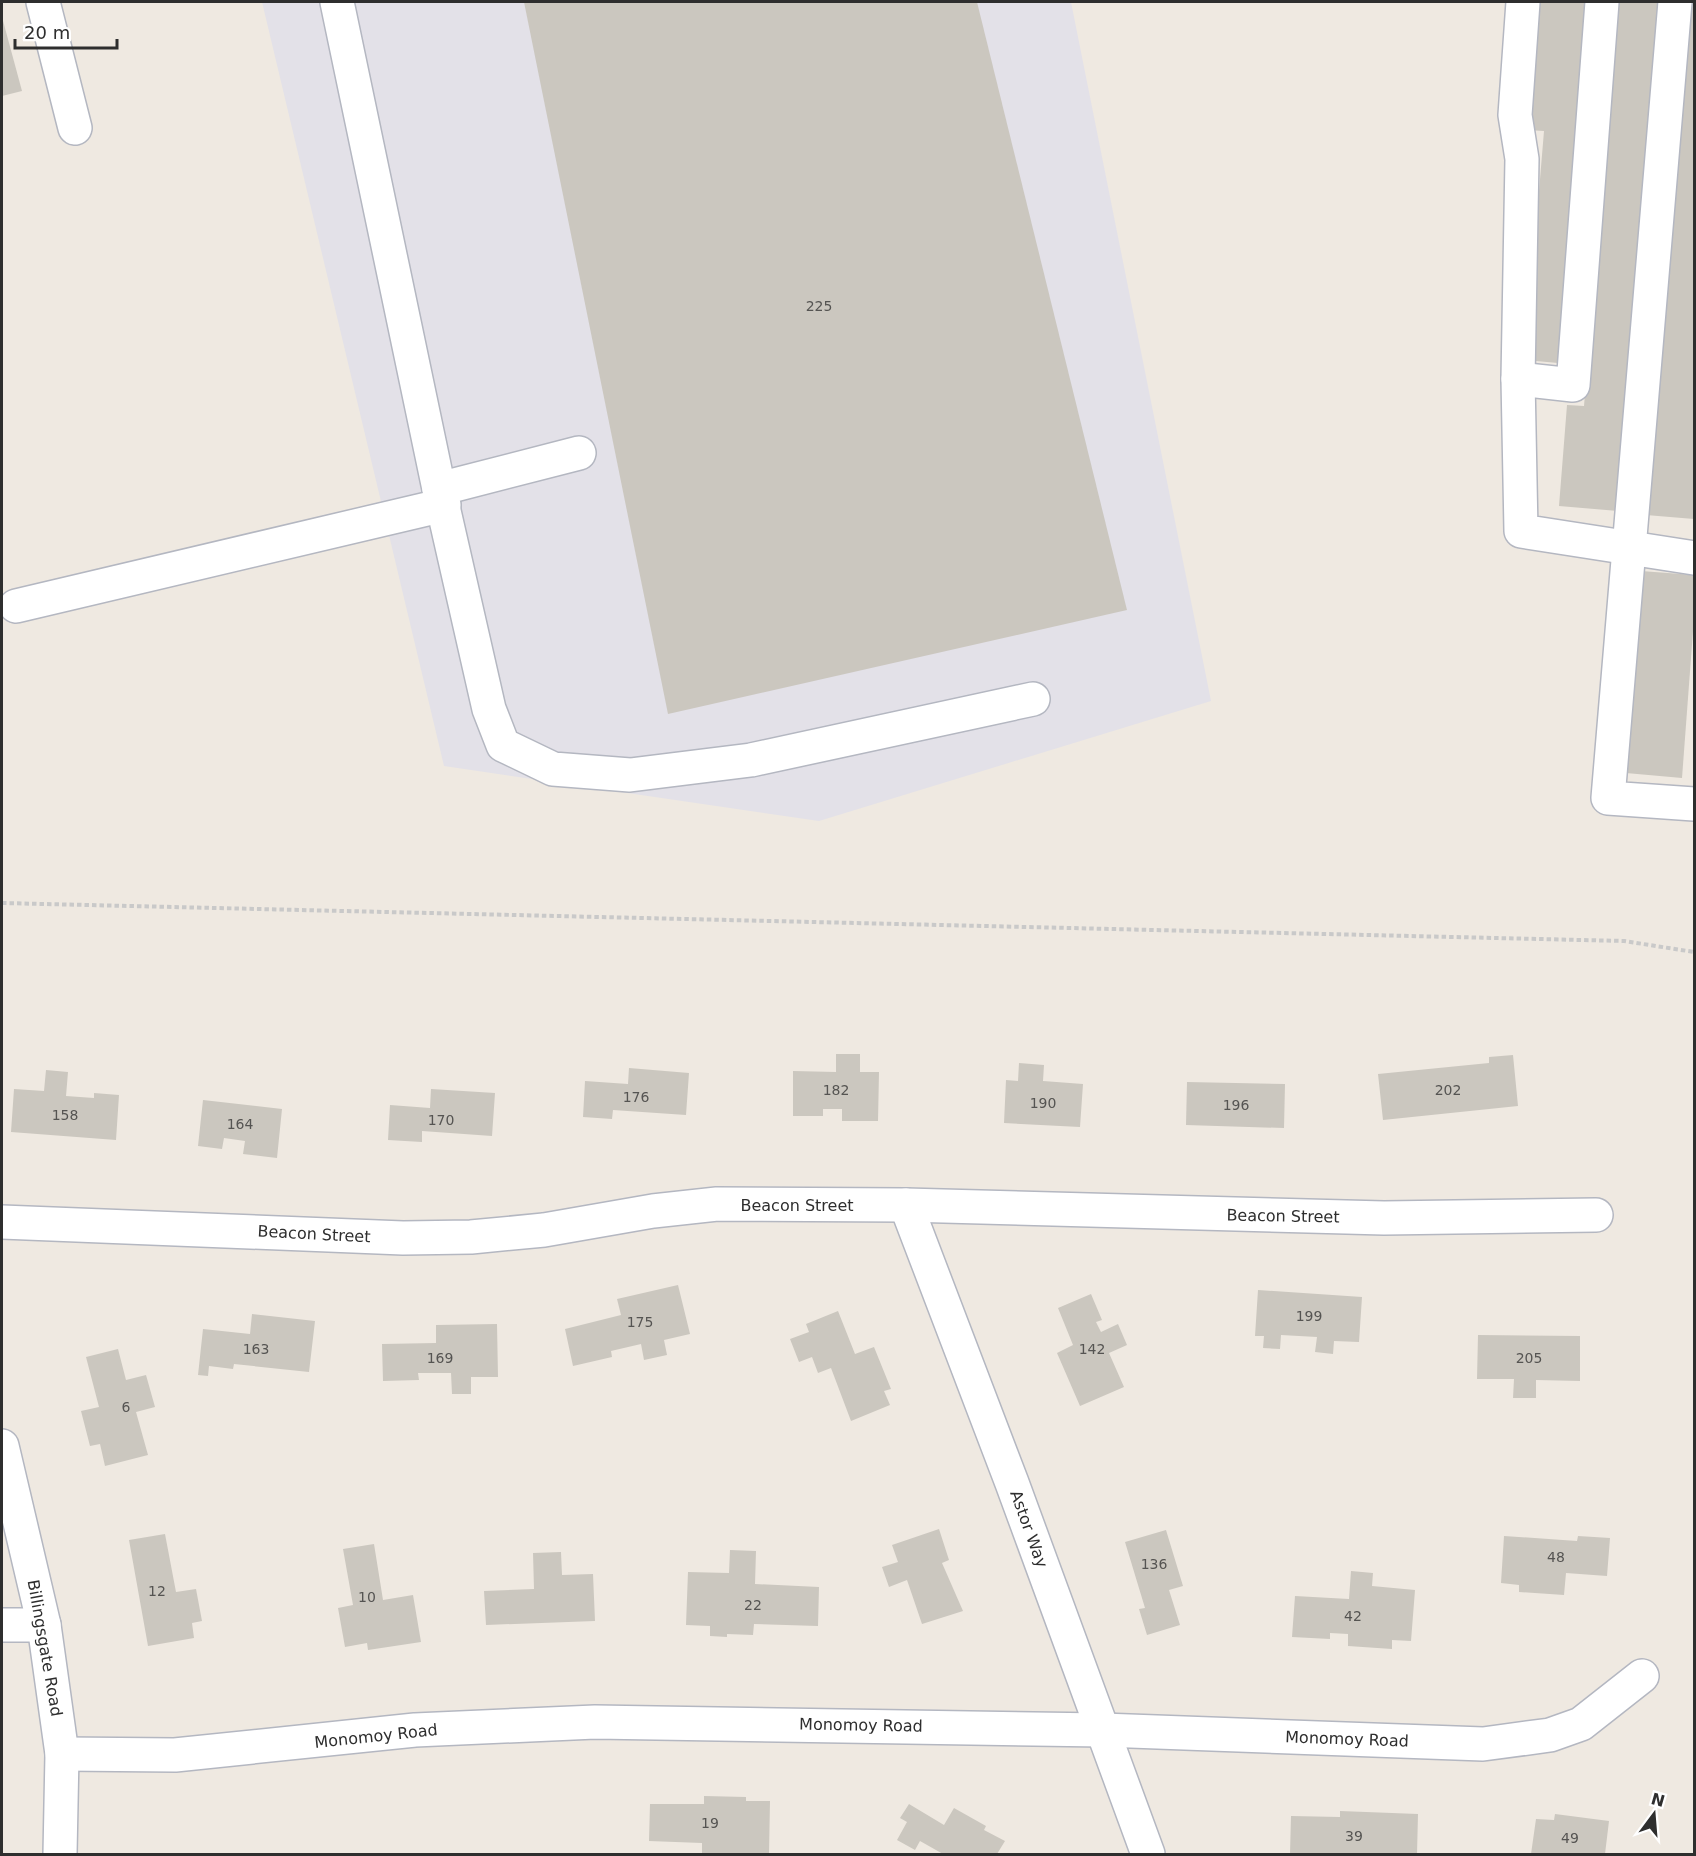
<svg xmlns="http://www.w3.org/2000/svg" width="1696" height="1856" viewBox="0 0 1696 1856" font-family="'DejaVu Sans',sans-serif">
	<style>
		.industrial { fill: #e3e1e8 }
		.building { fill: #cbc7bf }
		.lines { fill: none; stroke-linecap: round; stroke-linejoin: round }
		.minor-casing { stroke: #b4b7c1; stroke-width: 36 }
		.path { stroke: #c9c9c9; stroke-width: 4; stroke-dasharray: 4.5 3; stroke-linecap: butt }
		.minor { stroke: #fff; stroke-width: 33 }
		.labels { text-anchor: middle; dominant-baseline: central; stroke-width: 6; stroke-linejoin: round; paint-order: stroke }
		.number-label { font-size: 14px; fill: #555452 }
		.street-label { font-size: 16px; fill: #2e2e2e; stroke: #fff }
	</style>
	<rect width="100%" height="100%" fill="#efe9e1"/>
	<polygon class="industrial" points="262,2 1071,2 1211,701 819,821 444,766"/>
	<g class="building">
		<polygon points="524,2 977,2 1127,610 668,714"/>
		<polygon points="1538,2 1588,2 1558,363 1525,360 1544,131 1527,130"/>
		<polygon points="1617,2 1660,2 1618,511 1559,506 1567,405 1584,406"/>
		<polygon points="1688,2 1694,2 1694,519 1646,515"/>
		<polygon points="2,17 22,91 2,96"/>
		<polygon points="1641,571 1694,575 1694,618 1682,778 1626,773"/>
		<polygon points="836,1054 860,1054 860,1072 879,1072 878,1121 842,1121 842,1109 823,1109 823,1116 793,1116 793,1071 836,1072"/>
		<polygon points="1513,1055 1518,1106 1383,1120 1378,1074 1489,1063 1489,1057"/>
		<polygon points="1019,1063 1044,1065 1043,1081 1083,1084 1080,1127 1004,1123 1006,1080 1018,1081"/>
		<polygon points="629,1068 689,1073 686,1115 613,1110 612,1119 583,1117 585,1081 628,1084"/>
		<polygon points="46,1070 68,1072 66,1096 94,1098 94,1093 119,1095 116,1140 11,1132 14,1089 44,1091"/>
		<polygon points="1187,1082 1285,1084 1284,1128 1186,1125"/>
		<polygon points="431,1089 495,1093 492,1136 422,1131 422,1142 388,1140 390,1105 430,1108"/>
		<polygon points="203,1100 282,1109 277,1158 243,1154 245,1141 224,1138 222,1149 198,1146"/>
		<polygon points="678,1285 690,1334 664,1340 667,1355 644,1360 641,1344 611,1351 612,1357 573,1366 565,1329 621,1315 617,1299"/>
		<polygon points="1258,1290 1362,1297 1359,1342 1334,1341 1333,1354 1315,1352 1317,1337 1281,1335 1280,1349 1263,1348 1264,1336 1255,1336"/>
		<polygon points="1091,1294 1102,1320 1096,1322 1101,1332 1118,1324 1127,1345 1109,1353 1124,1387 1080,1406 1057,1353 1073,1345 1058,1308"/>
		<polygon points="838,1311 855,1354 874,1347 891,1389 884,1391 890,1405 851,1421 831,1368 818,1373 812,1357 799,1362 790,1339 809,1332 806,1324"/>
		<polygon points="252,1314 315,1321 309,1372 234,1364 233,1369 209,1366 208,1376 198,1375 203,1329 250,1334"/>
		<polygon points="497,1324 498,1377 471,1377 471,1394 452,1394 451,1373 418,1373 419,1380 383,1381 382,1344 436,1343 436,1325"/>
		<polygon points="1478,1335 1580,1336 1580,1381 1536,1380 1536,1398 1513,1398 1514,1379 1477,1379"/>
		<polygon points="118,1349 126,1380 146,1375 155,1407 136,1412 148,1455 105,1466 100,1444 90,1446 81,1411 99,1407 86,1357"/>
		<polygon points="939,1529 949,1560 942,1563 963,1611 922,1624 907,1580 889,1587 882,1567 898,1562 892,1545"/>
		<polygon points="1166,1530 1183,1586 1169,1590 1180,1625 1147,1635 1139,1609 1145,1608 1125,1542"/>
		<polygon points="165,1534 176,1592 196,1589 202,1621 192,1623 194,1638 148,1646 129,1540"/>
		<polygon points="1504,1536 1577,1541 1578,1536 1610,1538 1607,1576 1566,1573 1564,1595 1519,1592 1519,1585 1501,1583"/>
		<polygon points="374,1544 383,1600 413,1595 421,1642 368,1650 367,1643 345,1647 338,1608 353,1605 343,1549"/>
		<polygon points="730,1550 756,1551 755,1584 819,1587 818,1626 754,1624 753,1635 727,1634 727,1637 710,1636 710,1626 686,1625 688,1572 729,1573"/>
		<polygon points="561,1552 562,1575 593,1574 595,1621 486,1625 484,1591 534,1589 533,1553"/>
		<polygon points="1351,1571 1373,1573 1372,1586 1415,1590 1411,1641 1392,1640 1392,1649 1348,1646 1348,1634 1330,1633 1330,1639 1292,1637 1295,1596 1349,1599"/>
		<polygon points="704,1796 746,1797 746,1801 770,1801 769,1854 702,1854 702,1843 649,1841 650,1804 704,1804"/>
		<polygon points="909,1804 944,1825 954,1808 986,1826 984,1830 1005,1841 997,1854 943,1854 920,1841 915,1850 897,1840 907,1822 900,1818"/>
		<polygon points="1340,1811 1418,1814 1417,1854 1290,1854 1291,1816 1340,1817"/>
		<polygon points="1555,1814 1609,1821 1605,1854 1531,1854 1536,1819 1554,1820"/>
	</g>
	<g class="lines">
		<g class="minor-casing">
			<g id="minor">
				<polyline points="43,2 75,128"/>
				<polyline points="337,2 439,489 489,709 503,745 553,769 630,775 751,760 1033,699"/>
				<polyline points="1523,2 1515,115 1522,159 1518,379 1521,531 1694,558"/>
				<polyline points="1675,2 1608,798 1694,804"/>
				<polyline points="1518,379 1573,385 1602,2"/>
				<polyline points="439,489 579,453"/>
				<polyline points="16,606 444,505"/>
				<polyline points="906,1205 1012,1483 1148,1854"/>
				<polyline points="2,1222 403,1238 471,1237 544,1230 653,1211 717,1204 906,1205 1384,1218 1596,1215"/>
				<polyline points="2,1446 44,1625 62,1754 60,1854"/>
				<polyline points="2,1625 44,1625"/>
				<polyline points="62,1754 175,1755 415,1730 595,1722 1103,1730 1483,1744 1550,1735 1581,1724 1642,1676"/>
			</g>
		</g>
		<polyline class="path" points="2,903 1624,941 1694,952"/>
		<use href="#minor" class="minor"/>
	</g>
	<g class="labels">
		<g class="number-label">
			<text x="819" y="306">225</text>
			<text x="836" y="1090">182</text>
			<text x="1448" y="1090">202</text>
			<text x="636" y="1097">176</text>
			<text x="1043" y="1103">190</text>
			<text x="1236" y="1105">196</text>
			<text x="65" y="1115">158</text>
			<text x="441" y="1120">170</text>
			<text x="240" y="1124">164</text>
			<text x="1309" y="1316">199</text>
			<text x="640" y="1322">175</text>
			<text x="256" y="1349">163</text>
			<text x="1092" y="1349">142</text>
			<text x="440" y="1358">169</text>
			<text x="1529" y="1358">205</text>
			<text x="126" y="1407">6</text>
			<text x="1556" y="1557">48</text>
			<text x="1154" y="1564">136</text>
			<text x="157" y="1591">12</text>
			<text x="367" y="1597">10</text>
			<text x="753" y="1605">22</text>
			<text x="1353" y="1616">42</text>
			<text x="710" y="1823">19</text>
			<text x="1354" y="1836">39</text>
			<text x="1570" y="1838">49</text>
		</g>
		<g class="street-label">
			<text x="797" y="1205">Beacon Street</text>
			<text transform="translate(1283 1216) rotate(1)">Beacon Street</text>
			<text transform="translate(314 1234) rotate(3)">Beacon Street</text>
			<text transform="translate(1029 1529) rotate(70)">Astor Way</text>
			<text transform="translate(45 1648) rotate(80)">Billingsgate Road</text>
			<text transform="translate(861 1725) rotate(1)">Monomoy Road</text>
			<text transform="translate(376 1736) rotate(-6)">Monomoy Road</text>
			<text transform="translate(1347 1739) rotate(2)">Monomoy Road</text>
		</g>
	</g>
	<rect width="1696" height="1856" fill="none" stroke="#2e2e2e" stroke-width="6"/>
	<g transform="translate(1654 1814) rotate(16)" stroke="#ffffff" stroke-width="4.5" paint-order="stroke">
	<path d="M0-4.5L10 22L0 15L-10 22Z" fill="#2e2e2e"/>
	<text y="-9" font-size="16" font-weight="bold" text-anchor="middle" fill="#2e2e2e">N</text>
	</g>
	<path d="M15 39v9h102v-9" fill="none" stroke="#2e2e2e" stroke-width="3"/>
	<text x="24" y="39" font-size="18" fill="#2e2e2e" stroke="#ffffff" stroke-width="4.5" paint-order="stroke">20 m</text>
</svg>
